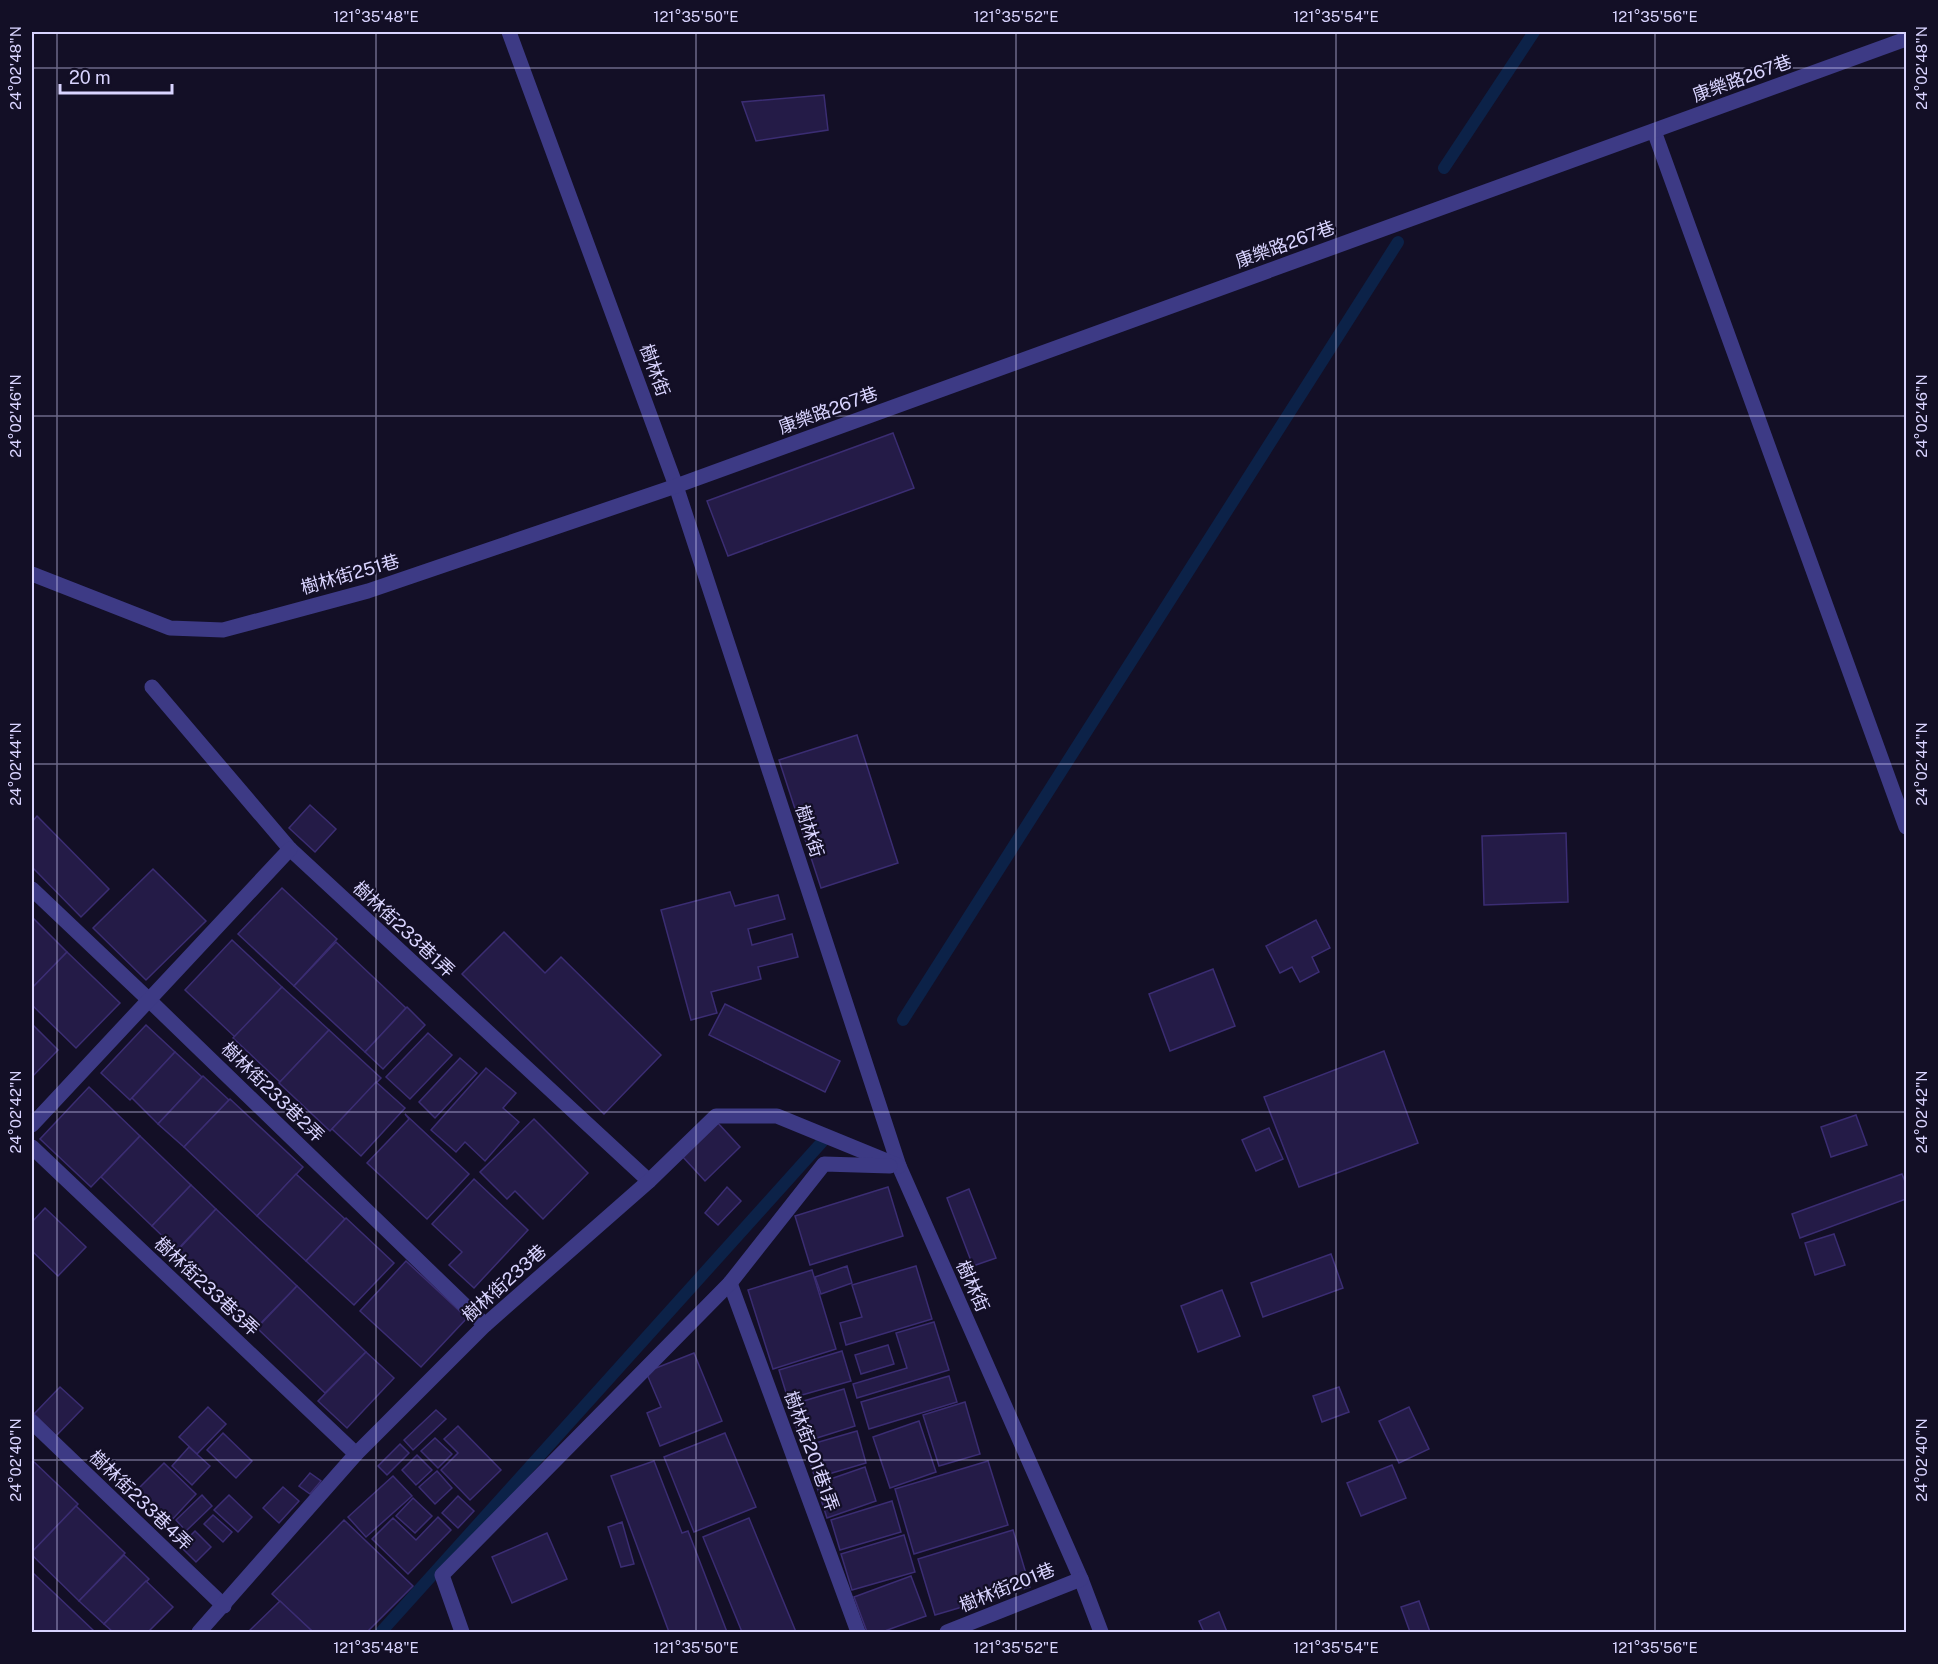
<svg xmlns="http://www.w3.org/2000/svg" width="1938" height="1664" viewBox="0 0 1938 1664" font-family="'Public Sans','Noto Sans TC',sans-serif">
	<style>
		.lines { fill: none; stroke-linecap: round; stroke-linejoin: round }
		.stream { stroke: #0c2248; stroke-width: 12 }
		.building { fill: #241b47; stroke: #3b2d73; stroke-width: 1.5 }
		.minor { stroke: #3d3a85; stroke-width: 15 }
		.ticks { fill: none; stroke: #d9d4ff; stroke-width: 1.5; stroke-opacity: 0.45 }
		.labels { text-anchor: middle; dominant-baseline: central; stroke-width: 4.5; stroke-linejoin: round; paint-order: stroke }
		.street-label { font-size: 18px; fill: #d9d4ff; stroke: #130f26 }
		.neatline { fill: none; stroke: #d9d4ff; stroke-width: 2 }
		.ticks-label { font-size: 15px; text-anchor: middle; fill: #d9d4ff }
	</style>
	<rect width="100%" height="100%" fill="#130f26"/>
	<g class="lines">
		<g class="stream">
			<polyline points="1444,168 1534,32"/>
			<polyline points="903,1020 1398,242"/>
			<polyline points="381,1632 822,1142"/>
		</g>
	</g>
	<g class="building">
		<polygon points="824,95 828,130 756,141 742,102"/>
		<polygon points="893,433 914,488 728,556 707,501"/>
		<polygon points="857,735 898,863 821,888 779,760"/>
		<polygon points="310,805 336,829 315,852 289,828"/>
		<polygon points="37,816 109,889 81,917 32,867 32,822"/>
		<polygon points="1566,833 1568,902 1484,905 1482,836"/>
		<polygon points="153,869 206,921 146,980 93,928"/>
		<polygon points="282,888 337,939 294,986 238,934"/>
		<polygon points="730,892 735,906 778,895 785,919 748,929 752,945 792,934 798,957 758,967 761,979 711,992 717,1013 691,1020 661,910"/>
		<polygon points="32,917 67,952 32,988"/>
		<polygon points="1316,920 1330,948 1312,957 1319,972 1300,982 1292,967 1280,973 1266,946"/>
		<polygon points="504,932 545,973 561,957 661,1055 604,1114 462,974"/>
		<polygon points="232,940 282,987 235,1037 185,990"/>
		<polygon points="336,942 406,1008 365,1052 294,986"/>
		<polygon points="67,952 120,1003 76,1048 32,1005 32,988"/>
		<polygon points="1213,969 1235,1026 1170,1051 1149,994"/>
		<polygon points="282,987 329,1030 280,1082 233,1038"/>
		<polygon points="725,1004 840,1061 825,1092 709,1035"/>
		<polygon points="407,1007 425,1025 383,1069 365,1052"/>
		<polygon points="32,1024 58,1050 32,1077"/>
		<polygon points="146,1025 175,1052 130,1100 101,1073"/>
		<polygon points="329,1030 381,1078 330,1131 279,1083"/>
		<polygon points="428,1033 452,1055 410,1099 386,1077"/>
		<polygon points="1384,1051 1418,1143 1299,1187 1264,1097"/>
		<polygon points="175,1052 202,1077 158,1124 132,1098"/>
		<polygon points="460,1058 477,1073 435,1118 419,1102"/>
		<polygon points="486,1068 516,1093 503,1108 519,1122 485,1161 465,1142 456,1152 431,1130"/>
		<polygon points="203,1076 229,1100 184,1147 158,1124"/>
		<polygon points="376,1082 405,1108 361,1156 332,1129"/>
		<polygon points="89,1087 140,1136 91,1187 40,1139"/>
		<polygon points="230,1099 303,1167 257,1216 184,1147"/>
		<polygon points="405,1114 469,1174 427,1219 367,1163 409,1119"/>
		<polygon points="1856,1115 1867,1145 1831,1157 1821,1127"/>
		<polygon points="534,1119 588,1173 543,1219 515,1191 507,1199 480,1172"/>
		<polygon points="717,1122 740,1147 705,1181 682,1156"/>
		<polygon points="1269,1128 1283,1159 1256,1171 1242,1140"/>
		<polygon points="140,1136 191,1185 152,1226 101,1177"/>
		<polygon points="296,1174 345,1219 306,1261 257,1216"/>
		<polygon points="1902,1174 1906,1184 1906,1199 1800,1238 1792,1214"/>
		<polygon points="474,1179 528,1230 474,1288 449,1265 462,1252 432,1224"/>
		<polygon points="191,1185 216,1209 177,1250 152,1226"/>
		<polygon points="727,1187 741,1201 718,1225 705,1213"/>
		<polygon points="888,1187 903,1236 810,1265 795,1216"/>
		<polygon points="969,1189 996,1258 973,1266 947,1198"/>
		<polygon points="45,1208 86,1247 58,1276 32,1251 32,1222"/>
		<polygon points="216,1209 297,1286 258,1326 178,1250"/>
		<polygon points="346,1218 394,1263 354,1305 306,1261"/>
		<polygon points="1834,1234 1845,1265 1815,1275 1805,1243"/>
		<polygon points="1331,1254 1343,1288 1263,1317 1251,1283"/>
		<polygon points="406,1261 467,1318 421,1367 360,1311"/>
		<polygon points="847,1266 852,1283 821,1294 815,1277"/>
		<polygon points="916,1266 932,1319 846,1345 840,1323 862,1317 852,1285"/>
		<polygon points="812,1270 836,1349 773,1369 748,1290"/>
		<polygon points="297,1286 366,1352 325,1393 257,1328"/>
		<polygon points="1222,1290 1240,1336 1198,1352 1181,1306"/>
		<polygon points="934,1322 949,1370 857,1398 853,1384 907,1368 896,1333"/>
		<polygon points="888,1345 894,1364 861,1374 855,1355"/>
		<polygon points="842,1351 851,1381 788,1399 779,1370"/>
		<polygon points="366,1352 394,1378 347,1428 318,1401"/>
		<polygon points="694,1353 722,1421 660,1446 647,1413 661,1407 646,1372"/>
		<polygon points="949,1376 957,1402 869,1429 861,1402"/>
		<polygon points="60,1387 83,1408 56,1436 34,1414"/>
		<polygon points="1339,1387 1349,1412 1322,1422 1313,1396"/>
		<polygon points="844,1389 855,1426 801,1443 790,1405"/>
		<polygon points="965,1402 980,1454 939,1466 923,1415"/>
		<polygon points="208,1407 226,1424 197,1454 179,1437"/>
		<polygon points="1409,1407 1429,1449 1399,1463 1379,1421"/>
		<polygon points="436,1410 446,1419 413,1450 404,1440"/>
		<polygon points="919,1421 936,1472 890,1488 873,1437"/>
		<polygon points="458,1426 501,1470 470,1500 441,1470 458,1453 444,1439"/>
		<polygon points="857,1431 866,1463 815,1478 805,1446"/>
		<polygon points="223,1433 252,1461 236,1478 207,1450"/>
		<polygon points="725,1433 756,1507 694,1532 664,1457"/>
		<polygon points="435,1438 452,1454 438,1468 421,1451"/>
		<polygon points="400,1444 409,1453 387,1475 378,1466"/>
		<polygon points="189,1447 210,1466 192,1485 172,1466"/>
		<polygon points="417,1455 432,1470 416,1485 402,1470"/>
		<polygon points="32,1460 78,1504 32,1552"/>
		<polygon points="654,1461 682,1533 688,1531 727,1632 669,1632 611,1476"/>
		<polygon points="988,1461 1008,1525 914,1554 895,1489"/>
		<polygon points="164,1463 196,1494 169,1523 136,1491"/>
		<polygon points="1392,1465 1406,1498 1361,1516 1347,1483"/>
		<polygon points="865,1467 876,1501 827,1518 816,1484"/>
		<polygon points="437,1471 452,1488 435,1504 419,1487"/>
		<polygon points="310,1473 321,1481 310,1494 299,1486"/>
		<polygon points="393,1476 412,1496 366,1537 348,1517"/>
		<polygon points="283,1487 299,1501 279,1523 263,1508"/>
		<polygon points="202,1495 212,1506 186,1531 176,1520"/>
		<polygon points="229,1495 252,1517 238,1532 214,1510"/>
		<polygon points="458,1496 474,1511 458,1528 442,1513"/>
		<polygon points="413,1498 432,1516 415,1533 396,1516"/>
		<polygon points="892,1501 901,1532 840,1550 831,1520"/>
		<polygon points="76,1506 125,1553 79,1601 32,1555 32,1552"/>
		<polygon points="213,1515 232,1532 223,1542 204,1524"/>
		<polygon points="438,1517 451,1530 408,1574 372,1539 393,1518 416,1540"/>
		<polygon points="749,1518 796,1632 742,1632 703,1537"/>
		<polygon points="344,1520 413,1586 367,1632 313,1632 272,1594"/>
		<polygon points="622,1522 634,1564 621,1567 608,1527"/>
		<polygon points="1013,1530 1030,1587 935,1615 918,1559"/>
		<polygon points="195,1531 211,1547 196,1562 180,1546"/>
		<polygon points="547,1533 567,1579 512,1603 492,1557"/>
		<polygon points="904,1535 915,1572 852,1590 841,1554"/>
		<polygon points="124,1555 149,1579 104,1624 79,1601"/>
		<polygon points="32,1572 94,1631 93,1632 32,1632"/>
		<polygon points="911,1576 926,1616 882,1632 867,1632 854,1597"/>
		<polygon points="146,1581 173,1607 148,1632 113,1632 104,1624"/>
		<polygon points="280,1601 313,1632 248,1632"/>
		<polygon points="1419,1601 1430,1632 1410,1632 1401,1607"/>
		<polygon points="1219,1612 1227,1632 1204,1632 1199,1621"/>
	</g>
	<g class="lines">
		<g class="minor">
			<polyline points="509,32 676,486 899,1166 1081,1579 1101,1632"/>
			<polyline points="1654,131 1906,827"/>
			<polyline points="32,574 170,628 223,630 368,591 676,486 1906,39"/>
			<polyline points="152,687 290,849 649,1181"/>
			<polyline points="32,889 148,999 485,1325"/>
			<polyline points="32,1125 290,849"/>
			<polyline points="32,1147 356,1454"/>
			<polyline points="730,1283 858,1632"/>
			<polyline points="32,1422 224,1606"/>
			<polyline points="199,1632 356,1454 485,1325 649,1181 716,1116 777,1116 899,1166"/>
			<polyline points="462,1632 442,1575 730,1283 824,1164 890,1166"/>
			<polyline points="947,1632 1081,1579"/>
		</g>
	</g>
	<path class="ticks" d="M57 32V1632M376 32V1632M696 32V1632M1016 32V1632M1336 32V1632M1655 32V1632M32 68H1906M32 416H1906M32 764H1906M32 1112H1906M32 1460H1906"/>
	<g class="labels">
		<g class="street-label">
			<text transform="translate(1742 78) rotate(-20)">康樂路267巷</text>
			<text transform="translate(1285 244) rotate(-20)">康樂路267巷</text>
			<text transform="translate(655 370) rotate(70)">樹林街</text>
			<text transform="translate(828 410) rotate(-20)">康樂路267巷</text>
			<text transform="translate(350 574) rotate(-16)">樹林街251巷</text>
			<text transform="translate(810 831) rotate(72)">樹林街</text>
			<text transform="translate(404 929) rotate(43)">樹林街233巷1弄</text>
			<text transform="translate(273 1092) rotate(44)">樹林街233巷2弄</text>
			<text transform="translate(504 1283) rotate(-42)">樹林街233巷</text>
			<text transform="translate(207 1286) rotate(43)">樹林街233巷3弄</text>
			<text transform="translate(973 1286) rotate(66)">樹林街</text>
			<text transform="translate(812 1451) rotate(70)">樹林街201巷1弄</text>
			<text transform="translate(141 1500) rotate(44)">樹林街233巷4弄</text>
			<text transform="translate(1007 1587) rotate(-22)">樹林街201巷</text>
		</g>
	</g>
	<rect width="1938" height="1664" fill="none" stroke="#130f26" stroke-width="66"/>
	<path d="M60 84v9h112v-9" fill="none" stroke="#d9d4ff" stroke-width="3"/>
	<text x="69" y="84" font-size="18" fill="#d9d4ff" stroke="#130f26" stroke-width="4.5" paint-order="stroke">20 m</text>
	<rect x="33" y="33" width="1872" height="1598" class="neatline"/>
	<g class="ticks-label">
		<text x="376" y="22">121°35'48"E</text>
		<text x="696" y="22">121°35'50"E</text>
		<text x="1016" y="22">121°35'52"E</text>
		<text x="1336" y="22">121°35'54"E</text>
		<text x="1655" y="22">121°35'56"E</text>
		<text transform="translate(16 68) rotate(-90)" y="5">24°02'48"N</text>
		<text transform="translate(1922 68) rotate(-90)" y="5">24°02'48"N</text>
		<text transform="translate(16 416) rotate(-90)" y="5">24°02'46"N</text>
		<text transform="translate(1922 416) rotate(-90)" y="5">24°02'46"N</text>
		<text transform="translate(16 764) rotate(-90)" y="5">24°02'44"N</text>
		<text transform="translate(1922 764) rotate(-90)" y="5">24°02'44"N</text>
		<text transform="translate(16 1112) rotate(-90)" y="5">24°02'42"N</text>
		<text transform="translate(1922 1112) rotate(-90)" y="5">24°02'42"N</text>
		<text transform="translate(16 1460) rotate(-90)" y="5">24°02'40"N</text>
		<text transform="translate(1922 1460) rotate(-90)" y="5">24°02'40"N</text>
		<text x="376" y="1653">121°35'48"E</text>
		<text x="696" y="1653">121°35'50"E</text>
		<text x="1016" y="1653">121°35'52"E</text>
		<text x="1336" y="1653">121°35'54"E</text>
		<text x="1655" y="1653">121°35'56"E</text>
	</g>
</svg>
